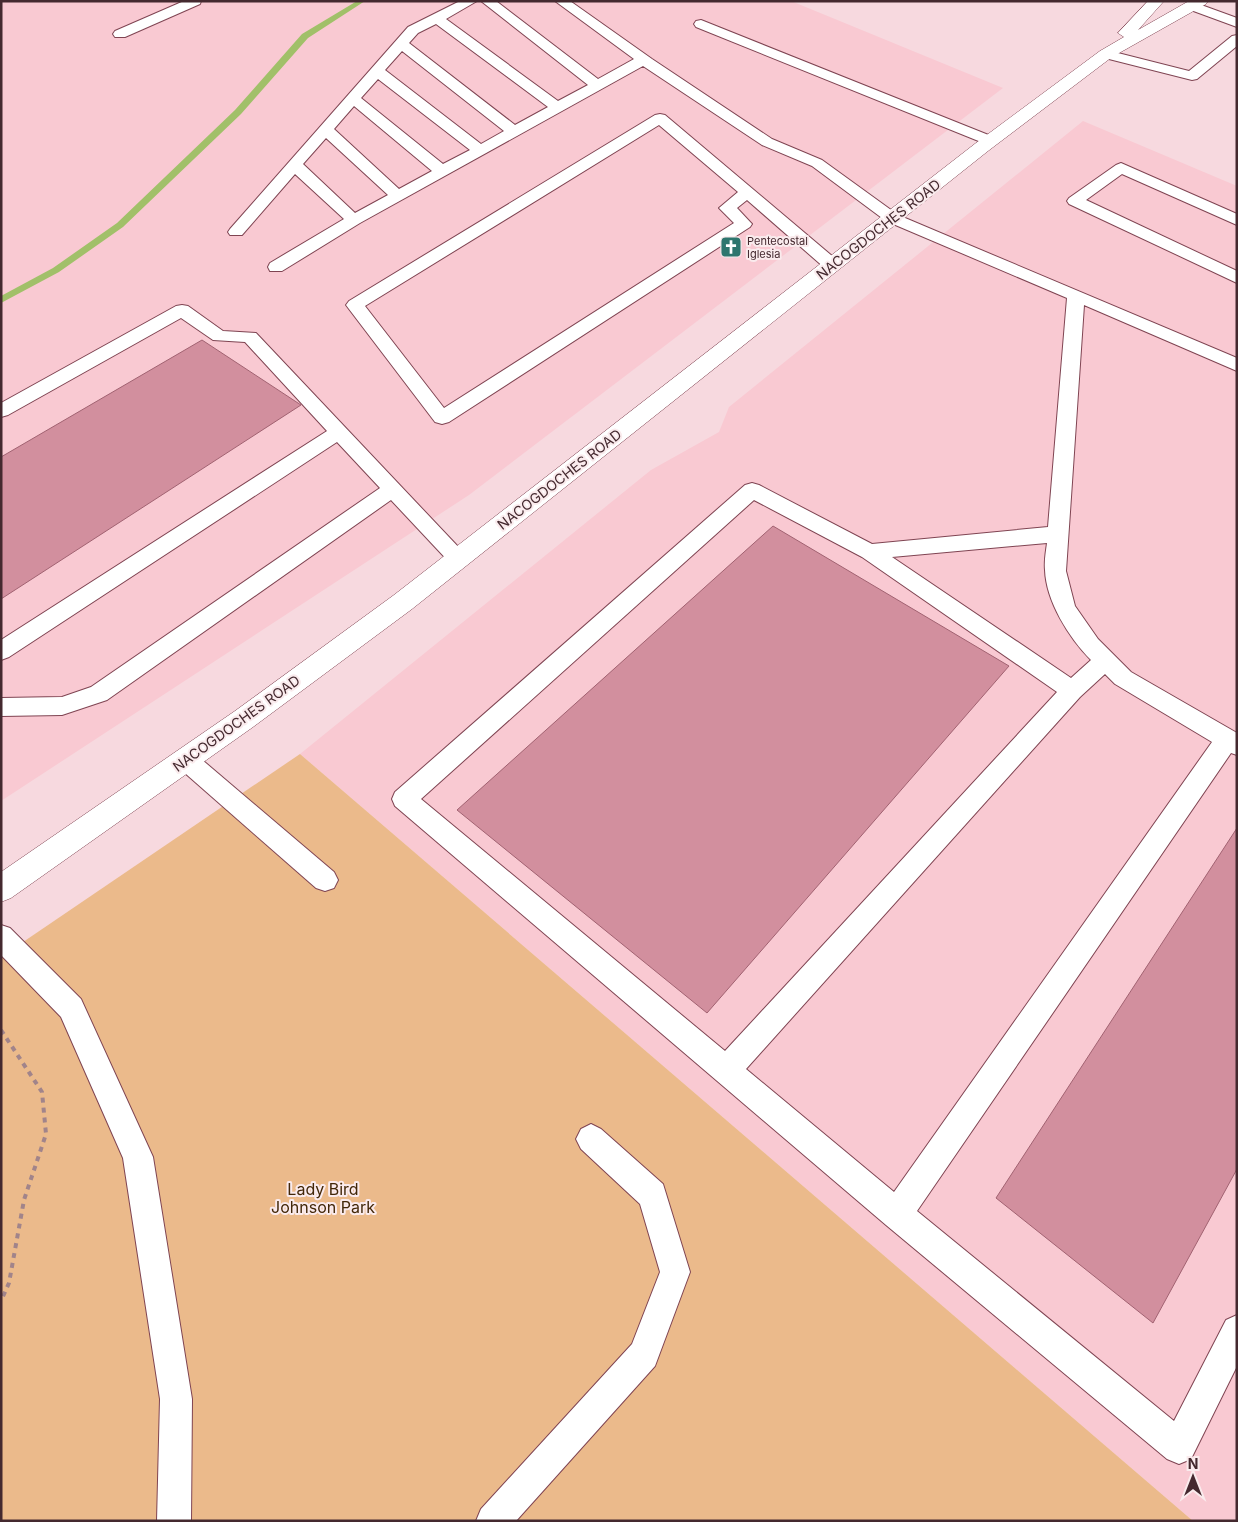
<svg xmlns="http://www.w3.org/2000/svg" width="1238" height="1522" viewBox="0 0 1238 1522" font-family="Inter,sans-serif">
	<style>
		.built { fill: #f9c9d2 }
		.green { fill: #ebba8b }
		.lines { fill: none; stroke-linecap: round; stroke-linejoin: round }
		.stream { fill: #a1c069; fill-rule: evenodd }
		.building { fill: #d28f9e; stroke: #a16271 }
		.service-casing { stroke: #7f4452; stroke-width: 2 }
		.secondary-casing { stroke: #7f4452; stroke-width: 1 }
		.path { stroke: #a1848a; stroke-width: 4; stroke-dasharray: 5 5; stroke-linecap: butt }
		.service { fill: #fff; fill-rule: evenodd }
		.secondary { fill: #fff; fill-rule: evenodd }
		.labels { text-anchor: middle; dominant-baseline: central; stroke-width: 4; stroke-linejoin: round; paint-order: stroke }
		.far-poi-label { font-size: 11px; fill: #44292f; stroke: #faebed; text-anchor: start }
		.street-label { font-size: 14px; fill: #44292f; stroke: #faebed }
		.near-park-label { font-size: 16px; fill: #422708; stroke: #faebed }
	</style>
	<rect width="100%" height="100%" fill="#f7d9df"/>
	<g class="built">
		<polygon points="1,1 791,1 1003,88 469,495 1,801"/>
		<polygon points="1083,121 1237,186 1237,1521 1193,1521 300,754 651,470 719,432 729,407"/>
	</g>
	<polygon class="green" points="300,754 1193,1521 1,1521 1,957"/>
	<g class="lines">
		<polygon class="stream" points="357,1 365,1 308,38 241,114 123,227 59,272 1,303 1,296 53,268 117,223 235,110 302,34"/>
	</g>
	<g class="building">
		<polygon points="202,340 301,405 1,599 1,457"/>
		<polygon points="773,526 1009,666 707,1013 457,810"/>
		<polygon points="1237,828 1237,1169 1153,1323 996,1198"/>
	</g>
	<g class="lines">
		<g class="service-casing">
			<g id="service">
				<polygon points="184,1 201,1 200,4 125,37 115,37 113,34 115,31"/>
				<path d="M460 1H477L446 19 558 101 588 85 481 1H496L598 79 634 59 555 1H570L652 59 772 139 822 160 898 215 1237 358V371L1084 305 1066 571 1075 606 1098 639 1131 672 1237 733V755L1231 753 917 1211 1174 1421 1226 1320 1237 1315V1366L1191 1459 1179 1464 1167 1459 886 1225 395 806 392 799 395 792 745 485 752 483 759 485 872 544 1048 527 1067 298 886 221 812 166 762 145 643 66 360 223 282 271H270L268 267 270 263 344 219 295 174 242 235H230L228 232 230 229 408 27ZM436 24 548 107 515 125 409 43 418 33ZM402 51 504 131 481 144 385 70ZM378 79 470 150 443 164 361 98ZM354 106 432 171 399 189 334 129ZM326 138 388 195 355 213 303 164ZM754 500 862 557 1057 692 725 1051 421 799ZM1047 543C1046 551 1044 561 1045 570 1046 601 1069 638 1091 660L1071 678 892 557ZM1105 674 1115 684 1212 742 894 1192 746 1069 1080 697Z"/>
				<polygon points="1193,2 1237,18 1237,27 1188,9 1186,6"/>
				<polygon points="701,20 996,138 998,141 996,144 986,144 696,27 694,24 696,21"/>
				<polygon points="1237,35 1237,46 1197,79 1192,80 1101,57 1099,54 1106,50 1189,71 1232,36"/>
				<path d="M660 114 665 115 838 261 840 265 838 269H826L747 200 737 208 752 224 750 227 449 422 442 424 435 422 349 309 346 305 349 301 655 115ZM659 125 738 192 719 208 734 223 444 408 365 306Z"/>
				<polygon points="1121,163 1237,214 1237,225 1122,174 1086,200 1237,271 1237,283 1069,204 1067,201 1069,198 1116,165"/>
				<polygon points="182,305 188,306 223,331 256,333 465,554 468,559 465,564 458,567 451,564 391,500 107,700 62,715 1,716 1,698 62,697 91,687 380,488 337,442 9,657 1,660 1,640 327,431 245,342 213,340 181,318 8,415 1,417 1,403 176,306"/>
				<polygon points="186,750 194,753 334,872 338,880 334,888 325,891 316,888 178,767 174,760 178,753"/>
				<polygon points="1,925 10,928 81,999 153,1157 192,1399 191,1521 157,1521 160,1399 123,1158 61,1017 1,955"/>
				<polygon points="591,1124 601,1129 663,1184 690,1272 655,1366 516,1521 476,1521 481,1509 632,1344 660,1272 640,1204 581,1149 576,1139 581,1129"/>
			</g>
		</g>
		<g class="secondary-casing">
			<polygon id="secondary" points="1148,1 1164,1 1138,30 1189,1 1208,1 1206,4 1112,57 988,151 412,609 253,727 11,898 1,902 1,872 235,711 394,595 976,143 1100,51 1124,37 1118,33"/>
		</g>
		<polyline class="path" points="1,1030 42,1092 46,1134 24,1200 9,1283 1,1301"/>
		<use href="#service" class="service"/>
		<use href="#secondary" class="secondary"/>
	</g>
	<defs>
		<g id="church-square" transform="scale(1.125)"><rect x="-9" y="-9" width="18" height="18" rx="4" fill="#2e766e" stroke="#faebed"/><path d="M-1.2-6h2.4v3.5h3.3v2.4h-3.3V6h-2.4V-.1h-3.3v-2.4h3.3Z" fill="#fff"/></g>
	</defs>
	<g fill-rule="evenodd">
		<use href="#church-square" x="731" y="247"/>
	</g>
	<g class="labels">
		<g class="far-poi-label">
			<text x="747" y="241">Pentecostal<tspan x="747" dy="13">Iglesia</tspan></text>
		</g>
		<g class="street-label">
			<text transform="translate(878 229) rotate(-38)">NACOGDOCHES ROAD</text>
			<text transform="translate(559 479) rotate(-38)">NACOGDOCHES ROAD</text>
			<text transform="translate(236 723) rotate(-36)">NACOGDOCHES ROAD</text>
		</g>
		<g class="near-park-label">
			<text x="323" y="1189">Lady Bird<tspan x="323" dy="18">Johnson Park</tspan></text>
		</g>
	</g>
	<rect width="1238" height="1522" fill="none" stroke="#44292f" stroke-width="5"/>
	<g transform="translate(1193 1477)" stroke="#faebed" stroke-width="4" paint-order="stroke">
	<path d="M0-4L9 19L0 12L-9 19Z" fill="#44292f"/>
	<text y="-8" font-size="14" font-weight="bold" text-anchor="middle" fill="#44292f">N</text>
	</g>
</svg>
